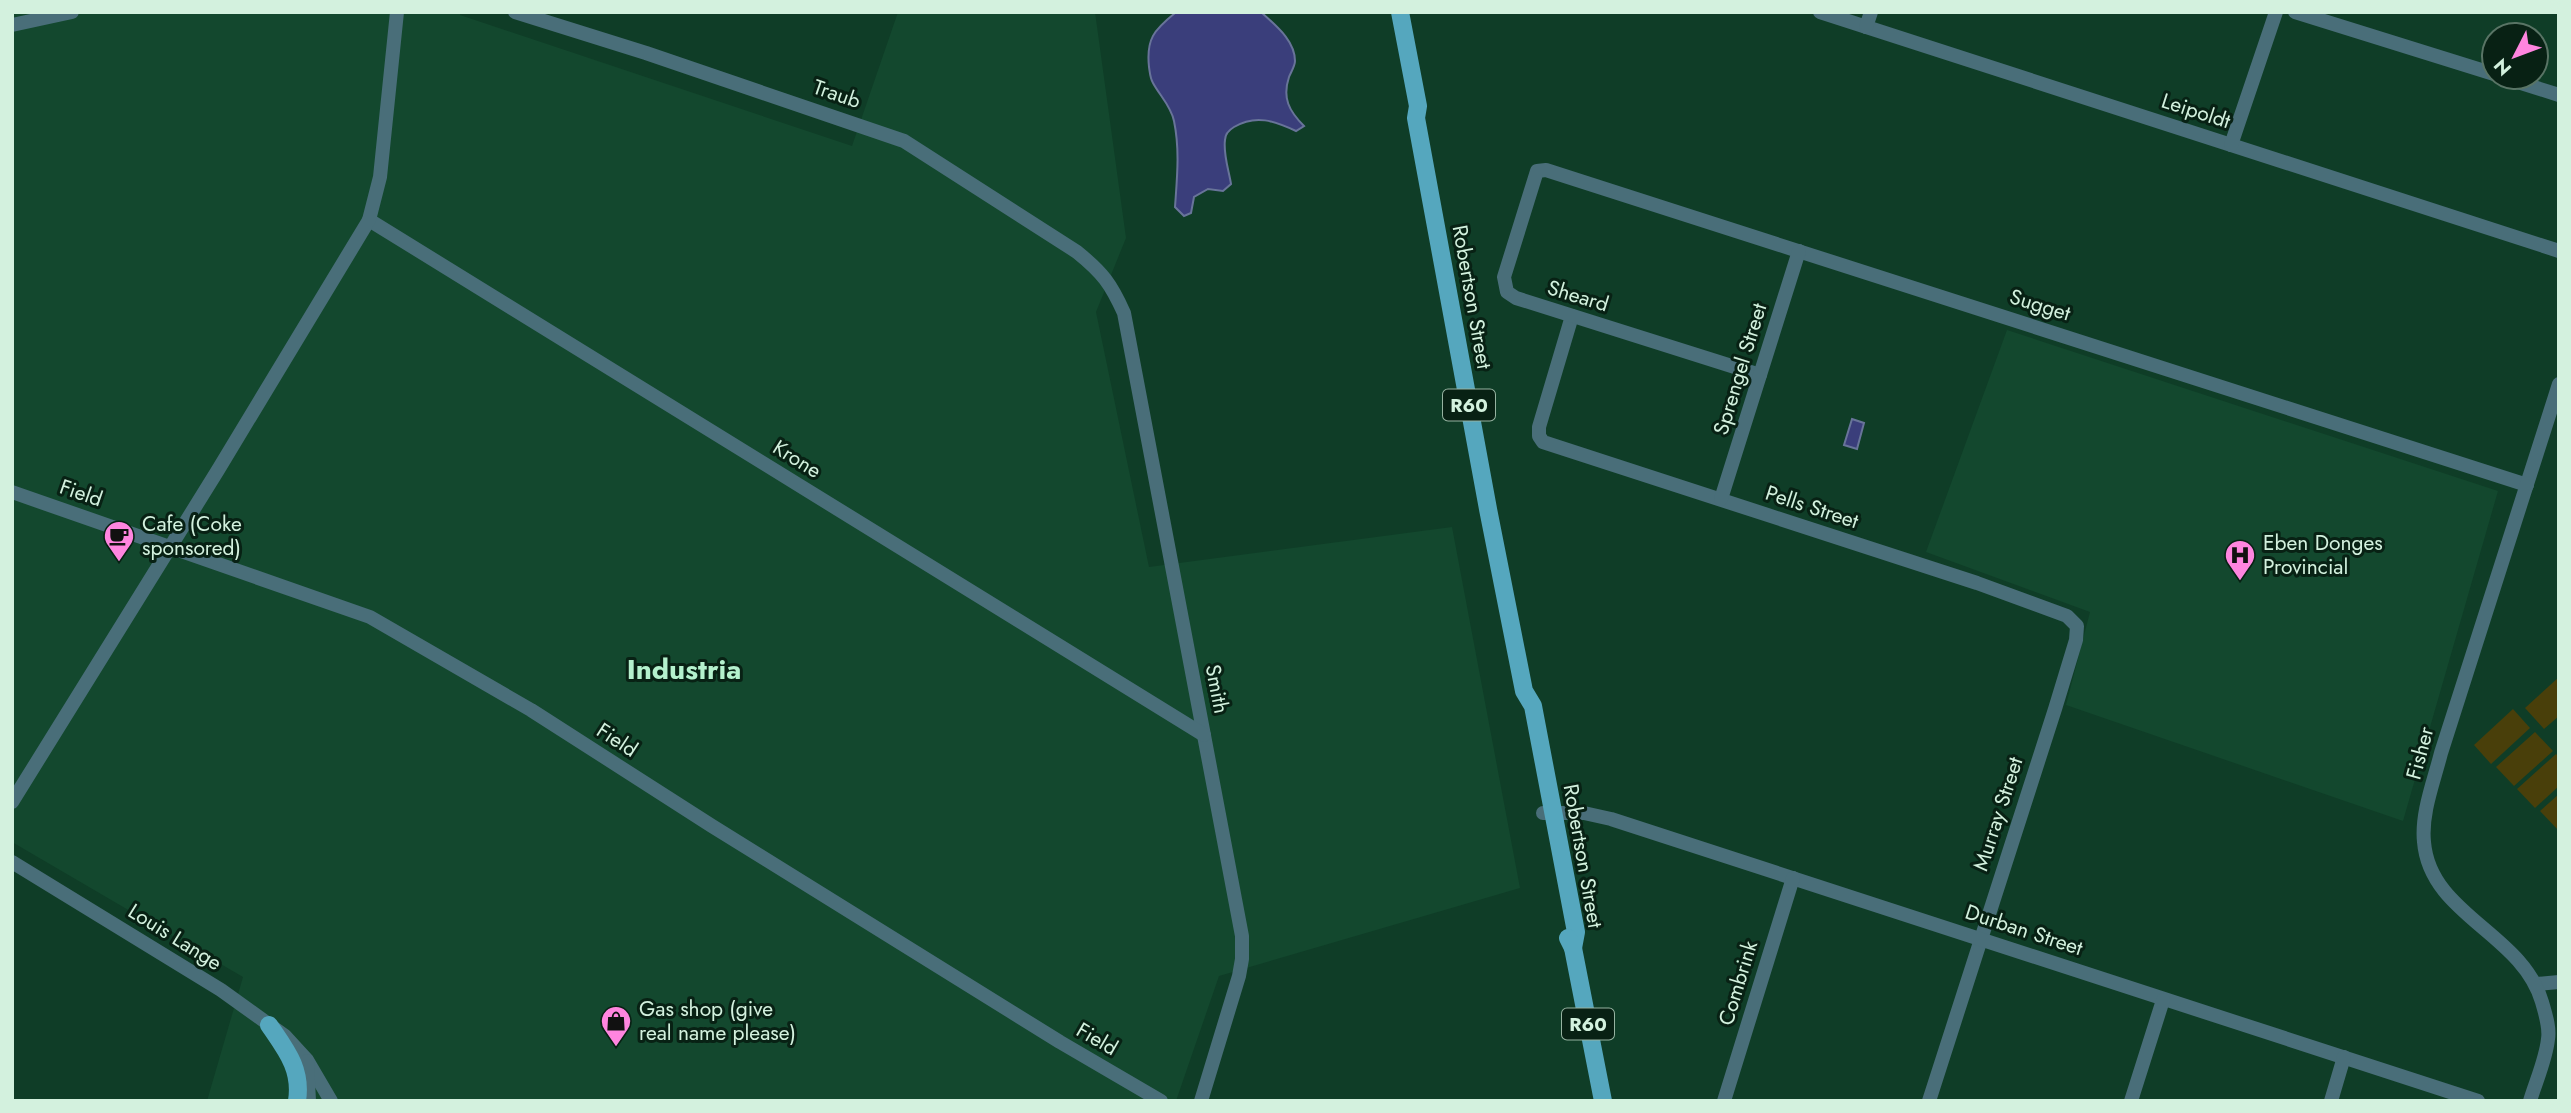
<svg xmlns="http://www.w3.org/2000/svg" width="2571" height="1113" viewBox="0 0 2571 1113" font-family="Jost,sans-serif">
	<style>
		.built { fill: #13482e }
		.green { fill: #493f0a }
		.water { fill: #3a3e7b; stroke: #687499; stroke-width: 2 }
		.lines { fill: none; stroke-linecap: round; stroke-linejoin: round }
		.minor { stroke: #496e79; stroke-width: 14 }
		.major { stroke: #55a7be; stroke-width: 18 }
		.labels { text-anchor: middle; dominant-baseline: central; stroke-width: 6; stroke-linejoin: round; paint-order: stroke }
		.shield { fill: #082114; stroke: #96b3a1; stroke-width: 2 }
		.shield-label { font-size: 19px; font-weight: bold; fill: #d3f1de }
		.street-label { font-size: 21px; fill: #d3f1de; stroke: #082114 }
		.poi-label { font-size: 21px; fill: #d3f1de; stroke: #082114; text-anchor: start }
		.district-label { font-size: 28px; font-weight: bold; fill: #b4f1cd; stroke: #082114 }
	</style>
	<rect width="100%" height="100%" fill="#0f3d27"/>
	<g class="built">
		<polygon points="12,12 460,12 460,15 852,146 898,12 1095,12 1126,238 1096,312 1149,567 1452,527 1520,888 1219,976 1176,1101 207,1101 243,977 12,842"/>
		<polygon points="2007,330 2498,491 2403,821 2066,705 2090,612 1926,552"/>
	</g>
	<g class="green">
		<polygon points="2559,677 2559,716 2544,729 2525,708"/>
		<polygon points="2513,709 2530,728 2491,764 2474,745"/>
		<polygon points="2535,732 2553,751 2514,786 2496,767"/>
		<polygon points="2556,754 2559,757 2559,786 2535,808 2517,789"/>
		<polygon points="2559,794 2559,829 2558,830 2540,811"/>
	</g>
	<g class="water">
		<path d="M1175 13 1261 12C1275 25 1295 40 1295 61 1295 66 1291 72 1289 77 1282 98 1289 111 1304 126L1296 131C1274 121 1256 114 1234 127 1229 130 1225 134 1225 140 1223 154 1229 171 1231 184L1223 191 1208 189 1194 197 1191 213 1184 216 1175 207C1177 178 1180 150 1174 121 1171 106 1160 96 1153 83 1150 78 1150 73 1149 67 1146 39 1154 30 1175 13Z"/>
		<polygon points="1852,419 1864,423 1857,449 1844,445"/>
	</g>
	<g class="lines">
		<g class="minor">
			<path d="M515 12 646 53 904 141 1077 252C1103 273 1111 284 1124 313L1242 936V959L1239 976 1201 1101"/>
			<polyline points="1820,12 2559,251"/>
			<polyline points="2295,12 2494,74"/>
			<polyline points="12,25 72,12"/>
			<polyline points="1866,27 1871,12"/>
			<polyline points="2502,77 2559,95"/>
			<polyline points="2231,145 2276,12"/>
			<polyline points="369,220 1204,735"/>
			<polyline points="1572,316 1539,427 1539,436 1543,442 1977,583 2067,616 2077,626 2076,640 2055,709 1929,1101"/>
			<polyline points="1760,375 1516,298 1507,292 1504,277 1537,171 1546,170 2527,485"/>
			<polyline points="12,492 370,617 531,710 712,826 1060,1042 1161,1101"/>
			<polyline points="1721,499 1799,251"/>
			<polyline points="12,802 218,470 369,220 380,177 397,12"/>
			<polyline points="1543,813 1584,813 1611,819 2478,1101"/>
			<polyline points="12,862 221,990 285,1036 307,1060 331,1101"/>
			<polyline points="2537,984 2559,982"/>
			<polyline points="307,1061 309,1101"/>
			<polyline points="1724,1101 1793,878"/>
			<polyline points="2131,1101 2163,1000"/>
			<polyline points="2331,1101 2344,1057"/>
			<path d="M2530 1101C2536 1081 2546 1059 2548 1039 2550 1027 2545 1013 2542 1002 2522 933 2430 915 2424 842 2421 813 2434 781 2441 753L2559 384"/>
		</g>
		<g class="major">
			<polyline points="1400,12 1418,106 1416,118 1488,509 1524,691 1533,706 1576,932 1573,948"/>
			<polyline points="1568,938 1573,948 1603,1101"/>
			<path d="M269 1025C286 1050 302 1069 297 1101"/>
		</g>
	</g>
	<defs>
		<g id="cafe-pin" transform="scale(1.575)"><path d="M0 17L-7.5 6A9.5 9.5 0 1 1 7.5 6Z" fill="#ff85df" stroke="#082114"/><path d="M-5.5-4.5H6V0H3Q3 3.5 0 3.5H-2.5Q-5.5 3.5-5.5 0ZM3-3.2v2h1.7v-2ZM-6 4.5H4V6H-6Z" fill="#111"/></g>
		<g id="hospital-pin" transform="scale(1.575)"><path d="M0 17L-7.5 6A9.5 9.5 0 1 1 7.5 6Z" fill="#ff85df" stroke="#082114"/><path d="M-5-5h3v3.5h4V-5h3V5h-3V1.5h-4V5h-3Z" fill="#111"/></g>
		<g id="shop-pin" transform="scale(1.575)"><path d="M0 17L-7.5 6A9.5 9.5 0 1 1 7.5 6Z" fill="#ff85df" stroke="#082114"/><path d="M-5-2.5h2.3a2.7 3.5 0 0 1 5.4 0H5L5.5 6h-11ZM-1.5-2.5h3a1.5 2.3 0 0 0-3 0Z" fill="#111"/></g>
	</defs>
	<g fill-rule="evenodd">
		<use href="#cafe-pin" x="119" y="536"/>
		<use href="#hospital-pin" x="2240" y="555"/>
		<use href="#shop-pin" x="616" y="1021"/>
	</g>
	<g class="labels">
		<g class="shield">
			<rect x="1443" y="389.5" width="52" height="31" rx="5"/>
			<rect x="1562" y="1008.5" width="52" height="31" rx="5"/>
		</g>
		<g class="shield-label">
			<text x="1469" y="405">R60</text>
			<text x="1588" y="1024">R60</text>
		</g>
		<g class="street-label">
			<text transform="translate(837 94) rotate(19)">Traub</text>
			<text transform="translate(2196 111) rotate(18)">Leipoldt</text>
			<text transform="translate(1578 296) rotate(17)">Sheard</text>
			<text transform="translate(1472 297) rotate(80)">Robertson Street</text>
			<text transform="translate(2040 305) rotate(17)">Sugget</text>
			<text transform="translate(1740 369) rotate(-73)">Sprengel Street</text>
			<text transform="translate(797 459) rotate(32)">Krone</text>
			<text transform="translate(81 493) rotate(19)">Field</text>
			<text transform="translate(1812 507) rotate(18)">Pells Street</text>
			<text transform="translate(1217 689) rotate(79)">Smith</text>
			<text transform="translate(617 740) rotate(33)">Field</text>
			<text transform="translate(2420 753) rotate(-75)">Fisher</text>
			<text transform="translate(1998 814) rotate(-72)">Murray Street</text>
			<text transform="translate(1583 856) rotate(80)">Robertson Street</text>
			<text transform="translate(2024 930) rotate(18)">Durban Street</text>
			<text transform="translate(175 937) rotate(32)">Louis Lange</text>
			<text transform="translate(1738 983) rotate(-73)">Combrink</text>
			<text transform="translate(1097 1039) rotate(30)">Field</text>
		</g>
		<g class="poi-label">
			<text x="142" y="524">Cafe (Coke<tspan x="142" dy="24">sponsored)</tspan></text>
			<text x="2263" y="543">Eben Donges<tspan x="2263" dy="24">Provincial</tspan></text>
			<text x="639" y="1009">Gas shop (give<tspan x="639" dy="24">real name please)</tspan></text>
		</g>
		<g class="district-label">
			<text x="684" y="669">Industria</text>
		</g>
	</g>
	<rect width="2571" height="1113" fill="none" stroke="#d3f1de" stroke-width="28"/>
	<g transform="translate(2515 56) rotate(228)"><circle r="33" fill="#082114" stroke="#597465" stroke-width="2"/>
	<path d="M0-5L12 26L0 18L-12 26Z" fill="#ff85df"/>
	<text y="-10" font-size="19" font-weight="bold" text-anchor="middle" fill="#d3f1de">N</text>
	</g>
</svg>
